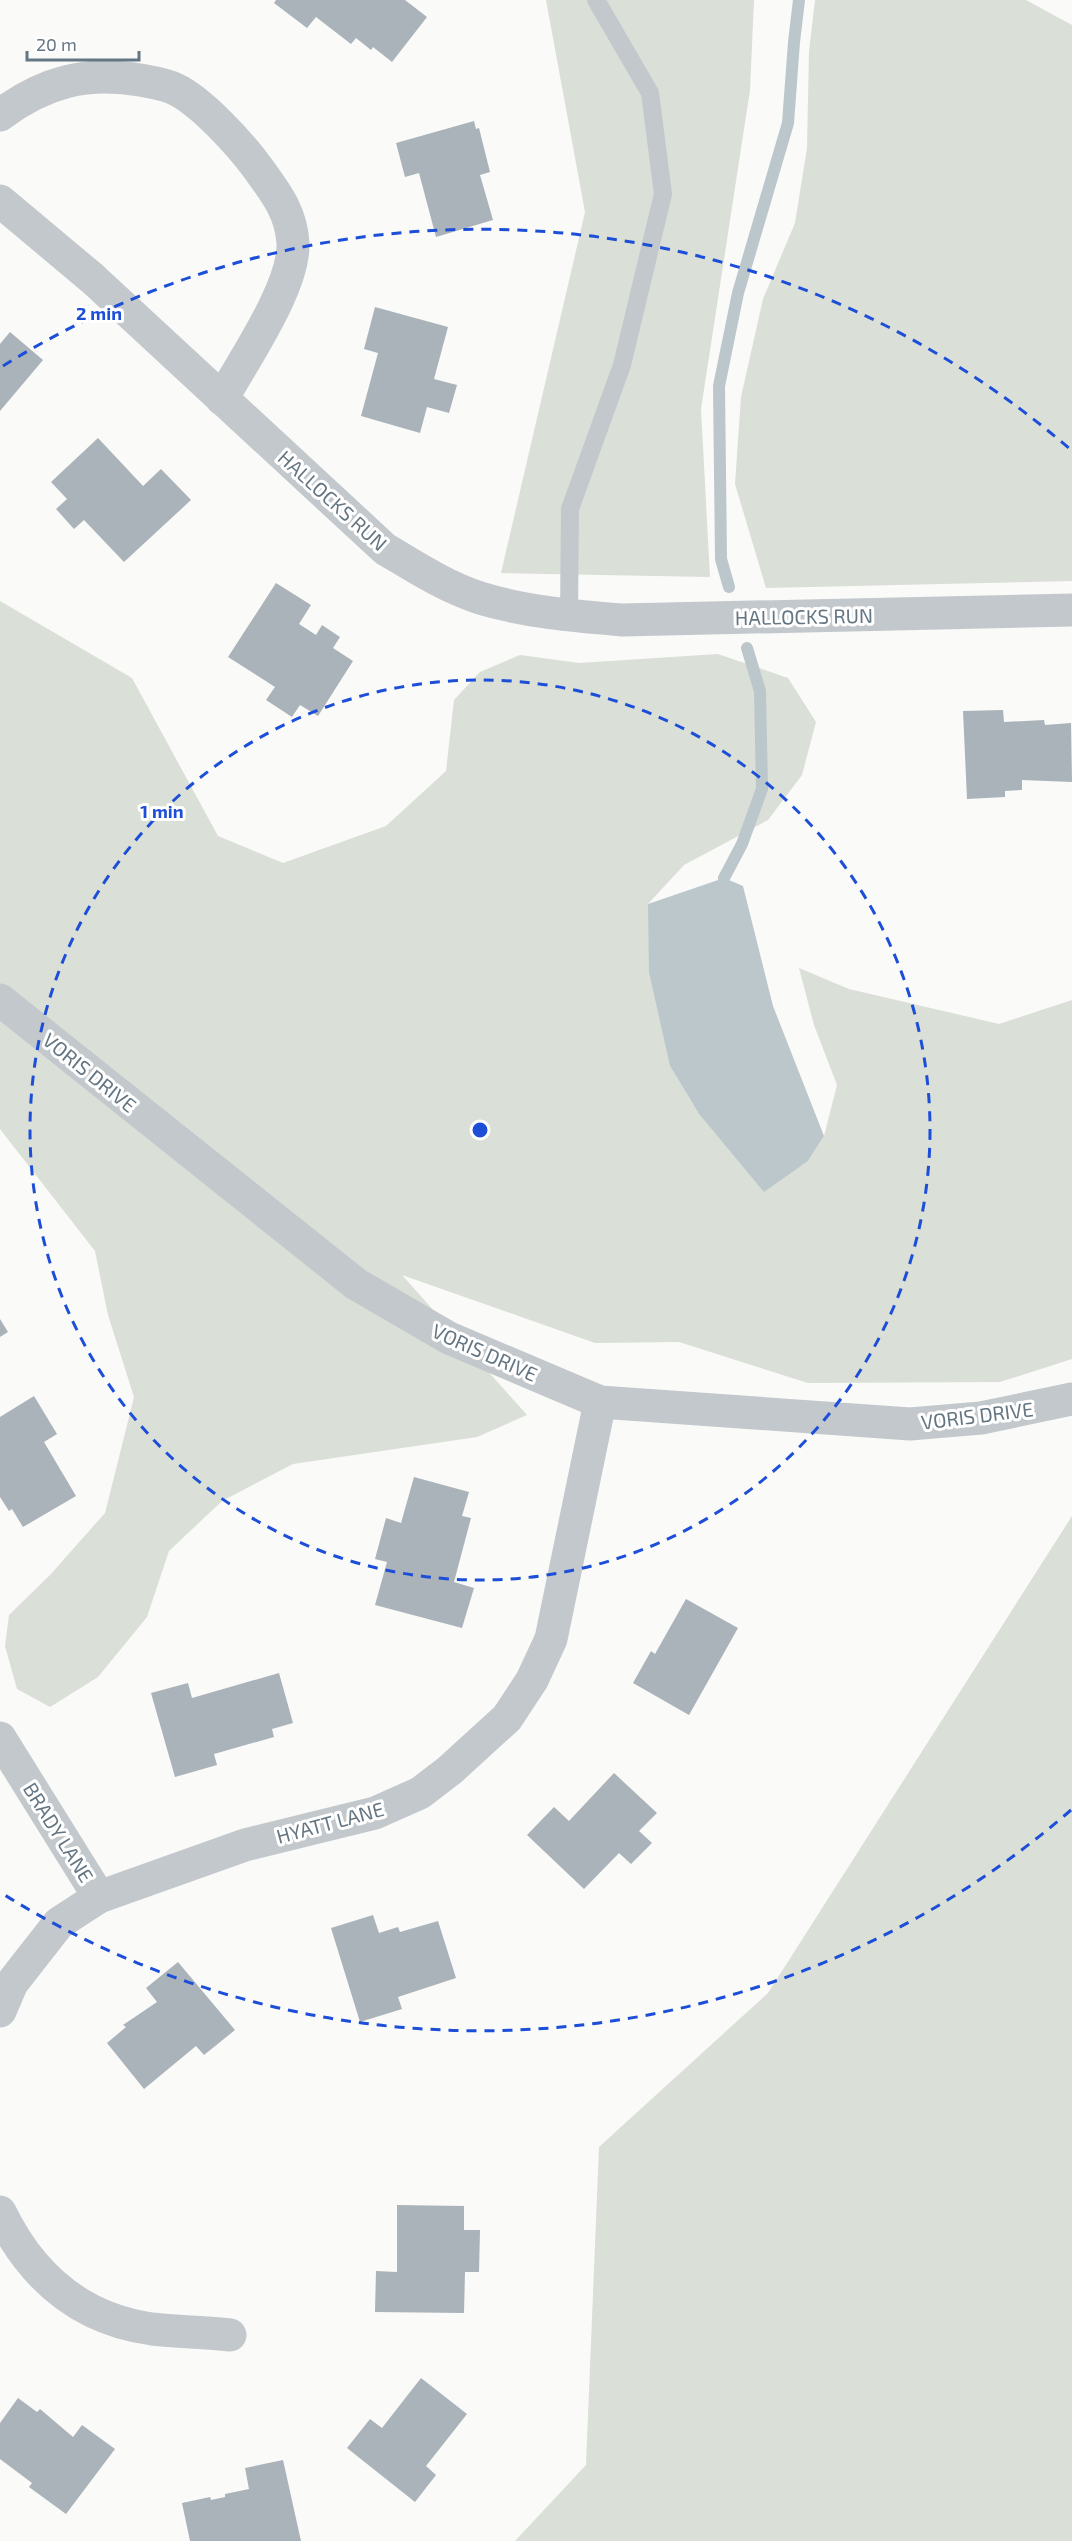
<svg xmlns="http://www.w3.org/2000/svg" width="1072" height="2541" viewBox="0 0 1072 2541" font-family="'Exo 2',sans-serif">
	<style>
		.green { fill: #dadfd7 }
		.water { fill: #bbc7cb }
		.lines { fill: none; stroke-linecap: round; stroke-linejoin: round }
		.stream { stroke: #bbc7cb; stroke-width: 12 }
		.building { fill: #aab3b9 }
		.lane { stroke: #c3c8cc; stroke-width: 18 }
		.street { stroke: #c3c8cc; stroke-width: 33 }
		.ring { fill: none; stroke: #1d4ed8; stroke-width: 3; stroke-dasharray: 10 8 }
		.labels { text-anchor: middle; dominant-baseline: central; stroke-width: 6; stroke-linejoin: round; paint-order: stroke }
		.street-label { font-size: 20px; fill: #657683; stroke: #fff }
		.centre { fill: #1d4ed8; stroke: #fff; stroke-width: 3 }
		.ring-label { font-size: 18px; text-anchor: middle; font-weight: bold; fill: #1d4ed8; stroke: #fff; stroke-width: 6; stroke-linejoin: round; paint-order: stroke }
	</style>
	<rect width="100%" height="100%" fill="#fafaf8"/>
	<g class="green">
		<polygon points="546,0 754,0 750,90 701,409 710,577 501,573 585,212"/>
		<polygon points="815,0 1026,0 1072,25 1072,581 766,588 735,484 741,397 763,299 795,223 807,148 809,51"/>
		<polygon points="0,601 132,678 218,836 283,863 386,826 446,771 454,700 480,672 520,655 579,663 718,654 788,678 816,722 802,775 768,820 684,865 648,904 670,1066 699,1114 764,1191 808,1161 824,1136 837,1085 814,1025 799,968 849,989 999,1024 1072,1000 1072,1359 1000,1382 808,1383 679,1342 595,1343 402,1275 527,1415 477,1437 293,1464 222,1501 169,1551 147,1617 98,1677 50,1707 17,1689 5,1646 9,1615 50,1575 105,1513 134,1397 108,1315 95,1251 0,1129"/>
		<polygon points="1072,1516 1072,2541 515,2541 586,2465 599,2147 768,1993"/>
	</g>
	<polygon class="water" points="724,878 743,886 773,1006 824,1136 808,1161 764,1192 699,1114 670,1066 649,972 648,904"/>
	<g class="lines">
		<g class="stream">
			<polyline points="729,587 721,559 719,386 738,293 788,123 794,42 799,0"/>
			<polyline points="724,878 742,844 762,789 760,691 747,648"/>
		</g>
	</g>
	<g class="building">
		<polygon points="276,0 405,0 427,17 392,62 373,47 371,50 356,38 351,44 316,17 307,28 274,3"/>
		<polygon points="474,121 476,129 479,128 490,172 480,175 493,220 436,237 419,173 405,177 396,143"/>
		<polygon points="375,307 448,327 434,379 457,385 449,413 427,407 420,433 361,416 378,353 364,349"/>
		<polygon points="10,332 43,360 0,411 0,344"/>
		<polygon points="98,438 143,486 161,469 191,500 124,562 84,520 74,529 56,509 67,499 51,482"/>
		<polygon points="276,583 311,605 299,624 316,635 322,625 340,637 333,648 353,661 318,716 300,705 292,717 266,700 275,687 228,657"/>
		<polygon points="1003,710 1004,722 1044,720 1045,725 1071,723 1072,782 1022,780 1022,790 1005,791 1005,797 967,799 963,711"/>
		<polygon points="0,1319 8,1332 0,1337"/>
		<polygon points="34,1396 57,1434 44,1442 76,1496 23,1527 12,1509 9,1511 0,1497 0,1417"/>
		<polygon points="414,1477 469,1492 462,1516 471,1518 454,1582 474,1588 462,1628 375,1605 387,1562 375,1559 386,1518 401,1523"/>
		<polygon points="686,1599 738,1628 689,1715 633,1683 651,1651 655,1654"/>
		<polygon points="279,1673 293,1723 272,1729 274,1737 214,1754 217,1765 175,1777 151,1693 188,1683 192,1698"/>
		<polygon points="614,1773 657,1813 639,1831 652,1843 631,1864 619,1853 584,1889 527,1835 554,1807 569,1821"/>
		<polygon points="373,1915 379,1933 398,1927 400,1932 438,1921 456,1978 398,1997 402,2009 360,2022 331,1928"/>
		<polygon points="178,1962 235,2030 204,2055 196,2046 144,2089 107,2043 126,2027 123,2025 157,2002 146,1988"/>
		<polygon points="397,2205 464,2206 464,2230 480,2230 479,2272 465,2272 464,2313 375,2312 376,2271 397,2272"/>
		<polygon points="421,2378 467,2414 426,2466 436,2475 415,2502 347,2448 370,2419 382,2428"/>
		<polygon points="18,2398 37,2412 40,2409 73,2437 82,2425 115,2449 66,2514 29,2487 32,2483 0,2459 0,2423"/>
		<polygon points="283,2460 301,2541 190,2541 182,2503 210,2497 211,2500 225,2497 225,2494 249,2489 245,2468"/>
	</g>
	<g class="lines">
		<polyline class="lane" points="569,616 570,509 622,365 663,194 650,93 596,0"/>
		<g class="street">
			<path d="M0 115C44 82 86 71 140 80 151 82 165 84 175 89 201 101 240 144 257 167 275 192 291 211 293 243 295 286 243 361 222 399"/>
			<path d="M0 201 92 278 385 549C415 567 446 587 480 598 526 612 574 616 622 620L1072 610"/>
			<polyline points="0,1000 356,1284 449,1338 600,1402 910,1424 981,1418 1072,1399"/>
			<polyline points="0,1738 99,1897"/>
			<polyline points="0,2011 12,1983 59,1923 99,1897 245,1845 375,1813 420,1793 450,1770 507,1718 532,1680 551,1639 600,1402"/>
			<path d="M0 2212C31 2276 80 2319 152 2329 178 2332 204 2332 230 2335"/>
		</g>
	</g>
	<g class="ring">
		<circle cx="480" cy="1130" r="450"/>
		<path d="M1071 1810A901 901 0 0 1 3 1894M3 366A901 901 0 0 1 1071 450"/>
	</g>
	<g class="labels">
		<g class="street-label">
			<text transform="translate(333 500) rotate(42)">HALLOCKS RUN</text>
			<text transform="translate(804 616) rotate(-1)">HALLOCKS RUN</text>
			<text transform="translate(90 1072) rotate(39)">VORIS DRIVE</text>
			<text transform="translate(485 1352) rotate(24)">VORIS DRIVE</text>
			<text transform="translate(977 1415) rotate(-7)">VORIS DRIVE</text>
			<text transform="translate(330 1822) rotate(-15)">HYATT LANE</text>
			<text transform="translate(59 1832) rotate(58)">BRADY LANE</text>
		</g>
	</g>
	<circle cx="480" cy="1130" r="9" class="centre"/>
	<g class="ring-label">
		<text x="99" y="320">2 min</text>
		<text x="162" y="818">1 min</text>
	</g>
	<path d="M27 51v9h112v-9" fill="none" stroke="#657683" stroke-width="3"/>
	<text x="36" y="51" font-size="18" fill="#657683" stroke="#ffffff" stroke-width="4.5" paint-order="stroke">20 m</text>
</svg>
